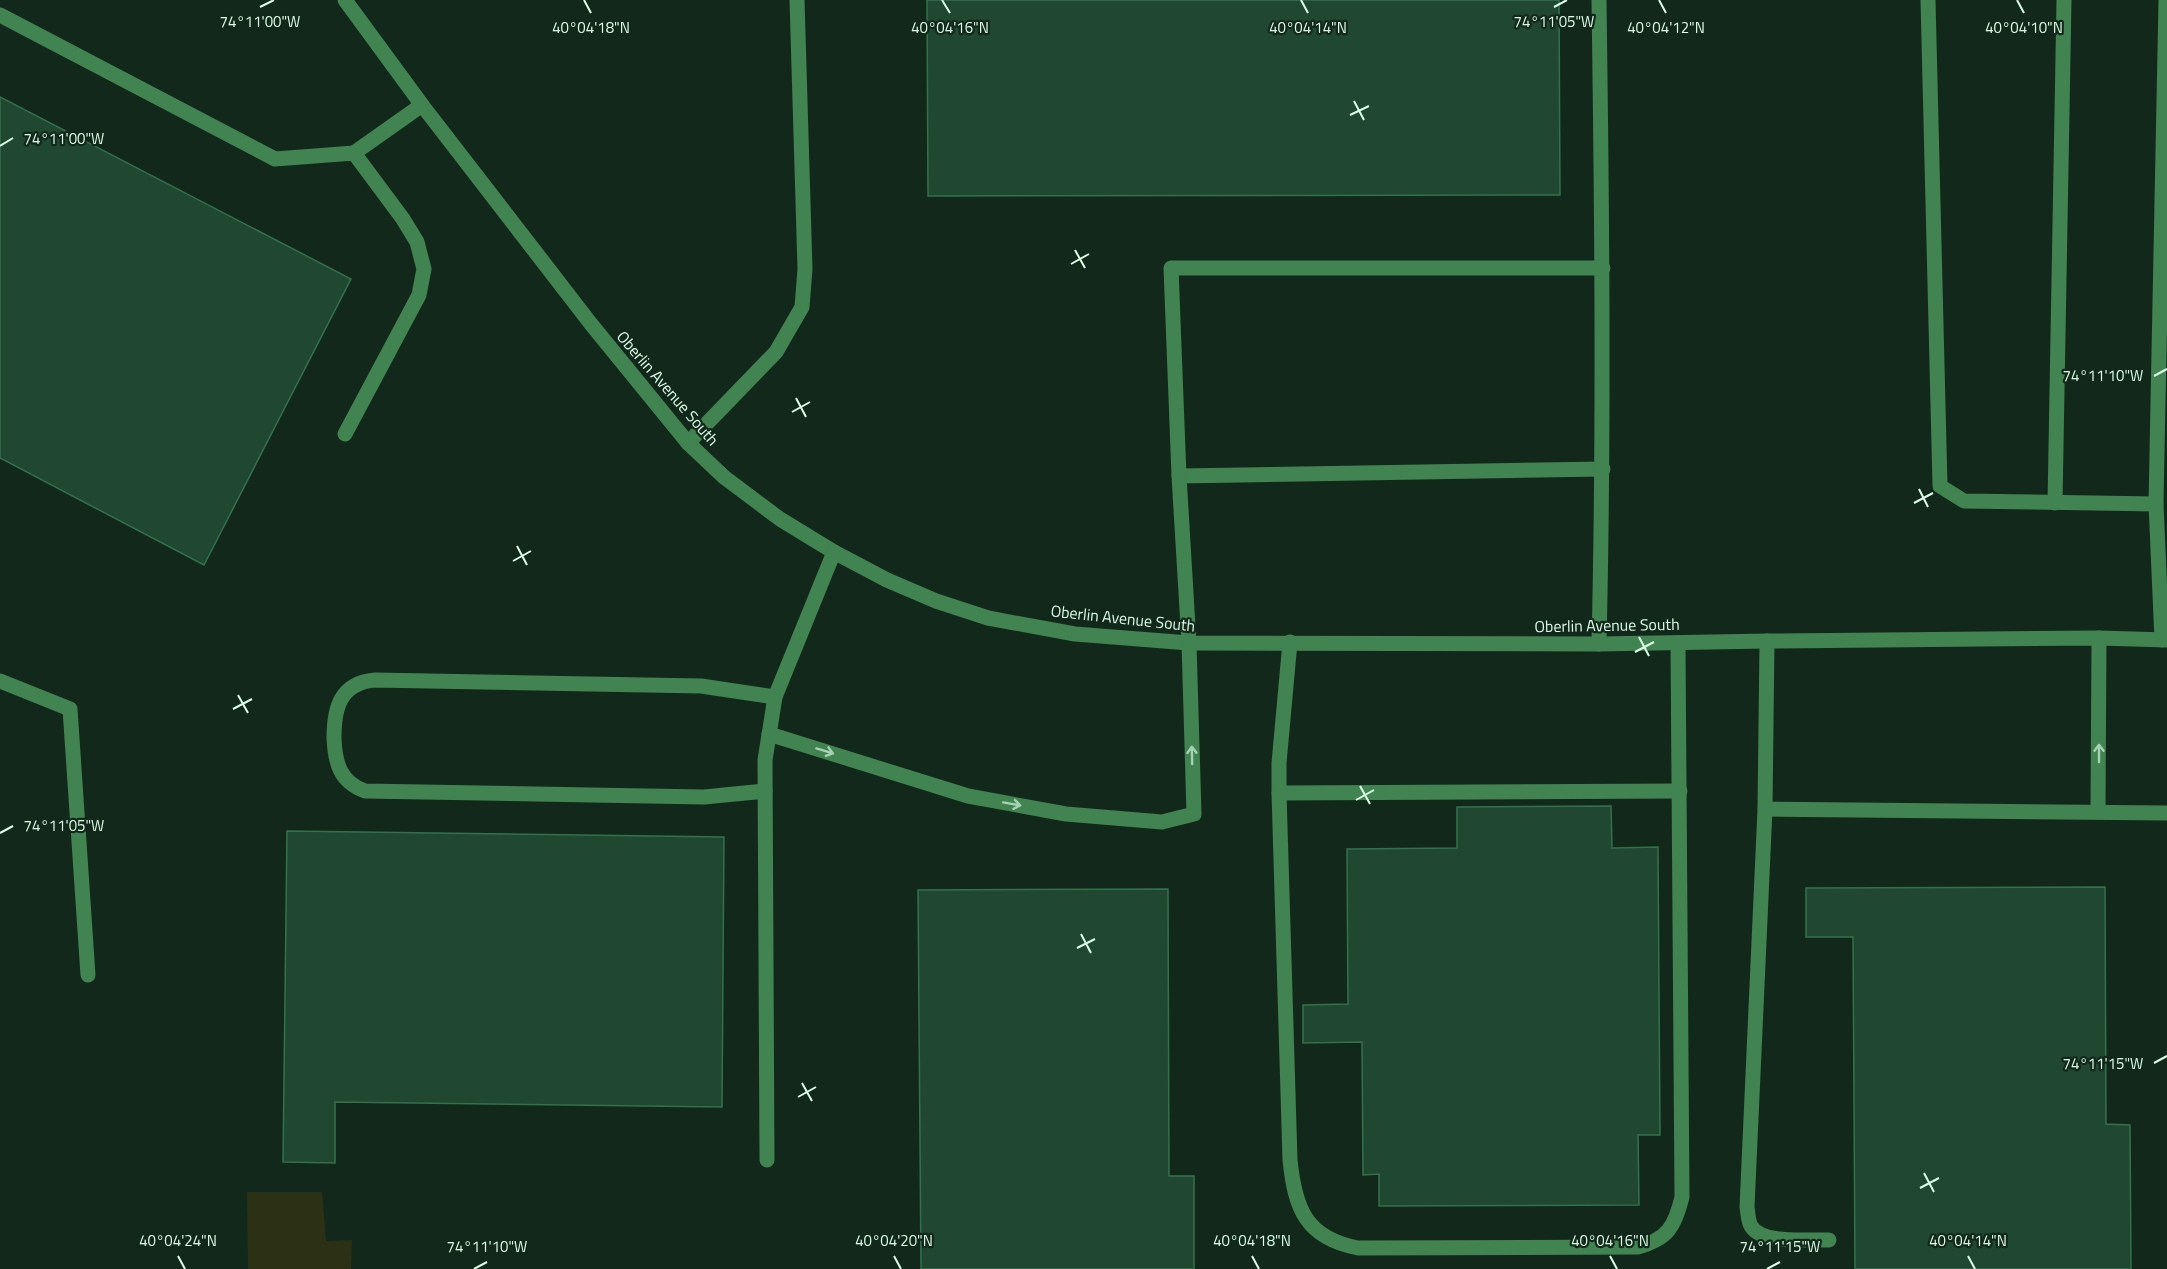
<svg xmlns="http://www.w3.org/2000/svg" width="2167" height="1269" viewBox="0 0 2167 1269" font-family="'Titillium Web',sans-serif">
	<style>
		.green { fill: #2c3116 }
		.building { fill: #204730; stroke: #33714d; stroke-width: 1.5 }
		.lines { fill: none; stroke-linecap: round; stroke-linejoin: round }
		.minor { stroke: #418351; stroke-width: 15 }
		.oneway { stroke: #a5d2b2 }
		.ticks { fill: none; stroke: #dbfce6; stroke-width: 2 }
		.labels { text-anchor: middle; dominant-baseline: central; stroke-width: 4.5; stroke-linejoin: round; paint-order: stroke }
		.street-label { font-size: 16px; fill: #dbfce6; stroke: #12281a }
		.ticks-label { font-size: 15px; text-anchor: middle; fill: #dbfce6; stroke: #12281a; stroke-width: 4.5; stroke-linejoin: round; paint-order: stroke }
	</style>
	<rect width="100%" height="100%" fill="#12281a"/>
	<polygon class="green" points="247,1192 322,1192 326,1241 352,1240 351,1269 248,1269"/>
	<g class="building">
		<polygon points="927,0 1559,0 1560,195 928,196"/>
		<polygon points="0,97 351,279 204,565 0,458"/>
		<polygon points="1611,806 1612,848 1658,847 1660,1135 1638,1135 1639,1205 1379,1206 1379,1174 1363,1175 1362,1042 1303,1043 1303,1005 1348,1004 1347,849 1457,848 1457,807"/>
		<polygon points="287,831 724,837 722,1107 335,1102 335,1163 283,1162"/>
		<polygon points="2105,887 2106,1124 2130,1125 2131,1269 1855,1269 1853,937 1806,937 1806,888"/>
		<polygon points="1168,889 1169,1176 1194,1176 1194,1269 921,1269 918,890"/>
	</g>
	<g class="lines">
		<g class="minor">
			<polyline points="345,0 422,105 591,324 688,443 724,477 780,519 834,552 887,580 936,601 988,618 1075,634 1189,643 1599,644 1767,641 2099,638 2167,640"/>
			<polyline points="1928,0 1940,486 1964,501 2156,504"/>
			<polyline points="0,15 275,159 354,153 403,219 417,242 424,269 419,295 345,434"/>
			<polyline points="354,153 422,105"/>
			<polyline points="688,443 776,352 802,307 805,269 797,0"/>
			<polyline points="1179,476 1603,469"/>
			<polyline points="2055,503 2064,0"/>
			<polyline points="2162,640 2156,504 2166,0"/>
			<path d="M1767 641 1765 809 1747 1207C1748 1213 1748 1221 1751 1226 1762 1245 1809 1239 1829 1240"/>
			<path d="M1290 642 1279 763V793L1290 1160C1295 1209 1306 1238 1358 1248L1638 1247C1668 1239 1675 1226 1682 1197L1678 643"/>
			<path d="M1599 644C1604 430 1602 215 1599 0"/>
			<polyline points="0,681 70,709 88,975"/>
			<polyline points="769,734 968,796 1066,814 1162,822 1194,814 1189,643 1179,476 1171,268 1603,268"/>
			<path d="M765 791 704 797 365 791C340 782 335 763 334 738 334 708 340 683 375 680L701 686 775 697"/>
			<polyline points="1279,793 1680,791"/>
			<polyline points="1765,809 2167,813"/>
			<polyline points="2098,812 2099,638"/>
			<polyline points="767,1160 765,760 775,697 834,552"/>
		</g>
	</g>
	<defs><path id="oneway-shaft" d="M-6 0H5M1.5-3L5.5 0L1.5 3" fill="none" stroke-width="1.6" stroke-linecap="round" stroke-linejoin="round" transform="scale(1.5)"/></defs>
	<g class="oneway">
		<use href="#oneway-shaft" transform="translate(825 751) rotate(17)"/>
		<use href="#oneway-shaft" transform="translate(2099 753) rotate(-90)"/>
		<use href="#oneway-shaft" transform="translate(1192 755) rotate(-91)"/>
		<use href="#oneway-shaft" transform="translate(1012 804) rotate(10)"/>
	</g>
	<path class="ticks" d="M584 0 591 13M942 0 950 13M1301 0 1308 13M1659 0 1666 13M2017 0 2024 13M260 7 274 0M1554 7 1567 0M1354 101 1364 120M1350 115 1369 106M0 146 13 138M1075 250 1085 268M1071 264 1089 254M2154 376 2167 369M796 398 806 417M792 412 810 402M1919 489 1928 507M1914 503 1933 493M517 546 527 565M513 561 531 551M1639 637 1649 656M1635 652 1654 642M238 695 248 713M233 709 252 699M1360 786 1370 804M1356 800 1374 790M0 833 13 826M1081 934 1091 953M1077 948 1095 939M2154 1063 2167 1056M802 1083 812 1101M798 1097 816 1087M1924 1173 1934 1192M1920 1188 1939 1178M178 1256 185 1269M894 1256 901 1269M1252 1256 1259 1269M1610 1256 1617 1269M1968 1256 1975 1269M474 1269 487 1262M1767 1269 1780 1262"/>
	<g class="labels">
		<g class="street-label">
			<text transform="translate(668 388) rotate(49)">Oberlin Avenue South</text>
			<text transform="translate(1123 618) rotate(6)">Oberlin Avenue South</text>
			<text transform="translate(1607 625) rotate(-1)">Oberlin Avenue South</text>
		</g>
	</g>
	<g class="ticks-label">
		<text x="1554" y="27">74°11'05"W</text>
		<text x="260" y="27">74°11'00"W</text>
		<text x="591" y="33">40°04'18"N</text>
		<text x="1308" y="33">40°04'14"N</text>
		<text x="950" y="33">40°04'16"N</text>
		<text x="1666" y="33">40°04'12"N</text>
		<text x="2024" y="33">40°04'10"N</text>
		<text x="64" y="144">74°11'00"W</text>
		<text x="2103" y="381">74°11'10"W</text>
		<text x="64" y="831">74°11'05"W</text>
		<text x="2103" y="1069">74°11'15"W</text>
		<text x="178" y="1246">40°04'24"N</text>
		<text x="894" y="1246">40°04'20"N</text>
		<text x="1252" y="1246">40°04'18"N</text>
		<text x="1610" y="1246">40°04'16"N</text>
		<text x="1968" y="1246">40°04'14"N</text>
		<text x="487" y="1252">74°11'10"W</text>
		<text x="1780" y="1252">74°11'15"W</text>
	</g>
</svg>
